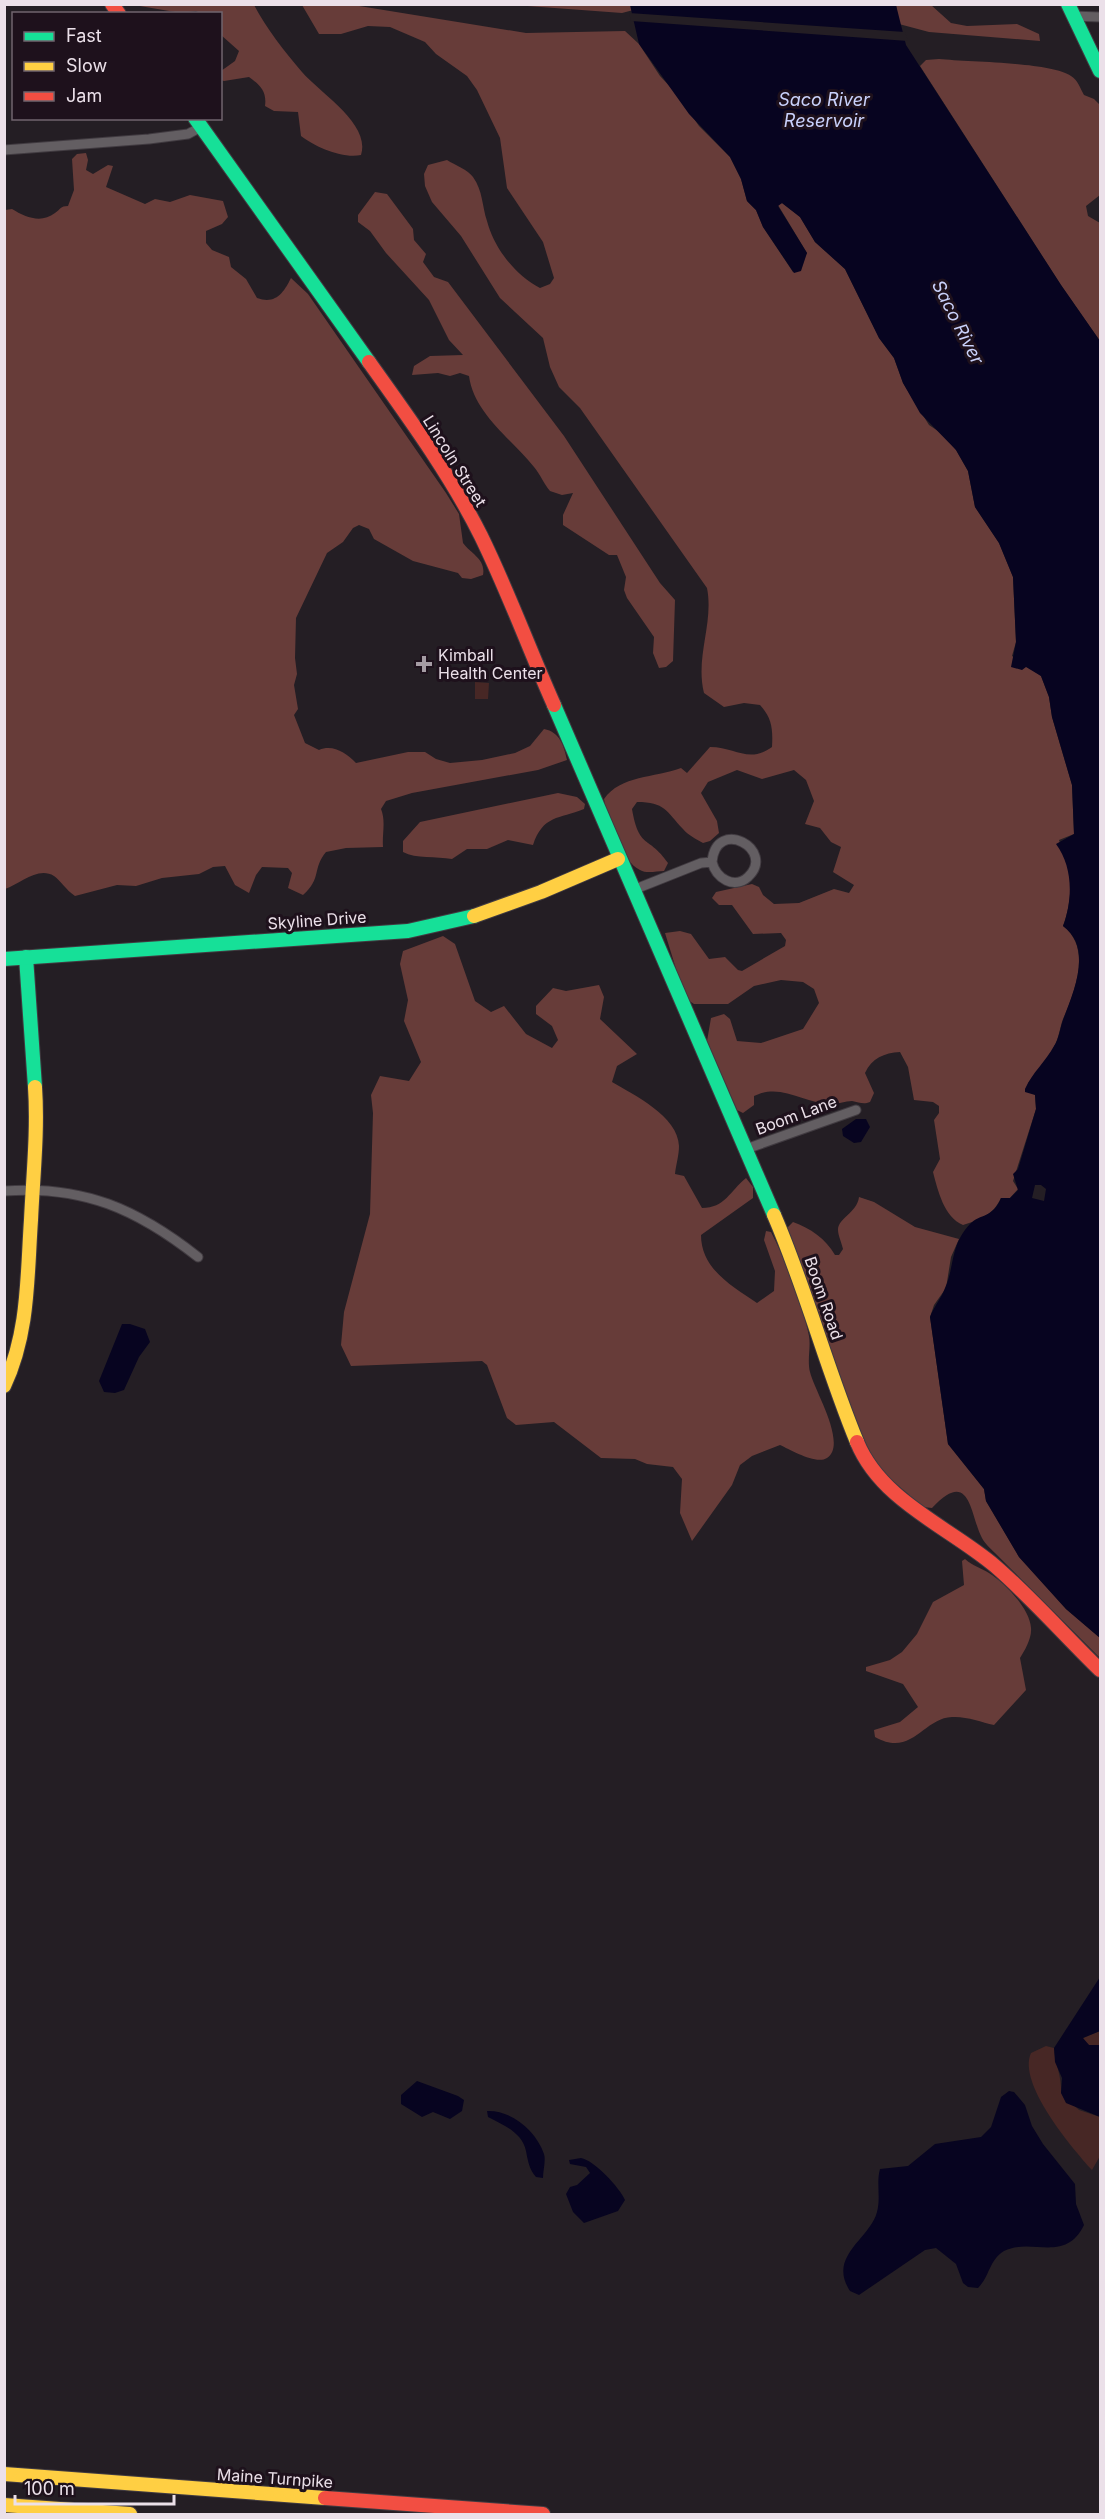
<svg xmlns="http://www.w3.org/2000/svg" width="1105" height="2519" viewBox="0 0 1105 2519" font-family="Inter,sans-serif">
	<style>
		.green { fill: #472725 }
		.forest { fill: #673c39 }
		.water { fill: #070420; fill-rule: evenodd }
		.pier { fill: #241e24 }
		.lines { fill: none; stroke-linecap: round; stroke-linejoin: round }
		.street-casing { stroke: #413b41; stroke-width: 11 }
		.fast-casing { stroke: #413b41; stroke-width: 16 }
		.slow-casing { stroke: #413b41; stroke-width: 16 }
		.jam-casing { stroke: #413b41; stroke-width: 16 }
		.street { stroke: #635e62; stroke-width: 9 }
		.fast { stroke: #16e098; stroke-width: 14 }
		.slow { stroke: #ffcf43; stroke-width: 14 }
		.jam { stroke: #f24e42; stroke-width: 14 }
		.poi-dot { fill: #a59ca4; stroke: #1e111c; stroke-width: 2 }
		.labels { text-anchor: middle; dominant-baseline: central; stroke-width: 6; stroke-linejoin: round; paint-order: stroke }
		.street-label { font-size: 16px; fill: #ebe0e9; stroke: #1e111c }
		.poi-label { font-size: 16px; fill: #ebe0e9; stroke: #1e111c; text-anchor: start }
		.water-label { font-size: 18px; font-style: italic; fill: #c9d1fb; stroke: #1e111c }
	</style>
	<rect width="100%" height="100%" fill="#241e24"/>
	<g class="green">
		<polygon points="475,682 489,683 488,699 475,699"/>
		<polygon points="1100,2031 1100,2045 1089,2045 1084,2041 1083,2038"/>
		<path d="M1046 2046 1054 2048C1055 2064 1062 2076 1061 2093L1079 2110 1100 2117V2156L1092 2170C1072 2148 1017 2083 1031 2053Z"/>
	</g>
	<g class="forest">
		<polygon points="636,4 637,9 622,13 514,5"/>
		<path d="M134 5H254C267 29 284 51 302 72 320 93 371 124 361 155 343 159 315 147 301 136L298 112 274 111 265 106C267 91 260 85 249 77L224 81 221 80V71L235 61 239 51 221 35 220 14 200 13 196 11 181 13Z"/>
		<path d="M302 5H353L526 33 625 31 639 44 660 76 676 93 699 126 730 157 741 179 747 201 756 210 763 227 793 272 807 253 778 205 782 203 800 217 815 242 845 269 879 338 894 358 903 383 929 425 944 435 956 450 968 471 975 507 999 543 1013 577 1016 642 1012 656 1041 676 1049 697 1052 717 1072 785 1074 834 1059 840C1061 848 1066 855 1068 863 1073 881 1070 908 1063 926 1092 948 1075 991 1063 1019 1060 1027 1059 1037 1055 1045 1048 1059 1037 1071 1028 1083L1035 1095 1036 1109 1013 1181 1018 1189 1010 1198H1001C993 1215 980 1220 963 1225 944 1217 938 1191 933 1172L940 1159 934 1120 939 1113V1106L933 1102 914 1100 908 1067 900 1052C884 1053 872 1058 865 1073L874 1093 870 1102C863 1105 859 1102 852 1101 845 1101 839 1104 833 1104 805 1105 782 1082 754 1096V1105L743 1113 737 1110 707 1041 711 1018 724 1014 730 1019 737 1041 761 1043 803 1029 819 1003 814 989 803 982 781 980 754 986 728 1004H694L685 998 665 933 680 931 691 934 709 959 725 957 738 970 742 971 785 946 786 940 781 933 753 934 732 905H719L712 898 716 892 752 884 759 887 763 895 774 904 799 903 834 889 849 893 854 885 833 872 841 847 831 842 820 828 805 824 814 801 806 780 794 770 762 779 737 770 708 782 701 793 717 821 719 833 710 841 703 843C696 839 688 835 683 829 666 811 665 802 637 802L632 809C639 850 649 835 668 863L664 871C656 871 647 874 640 870 622 862 607 818 604 799 621 775 654 778 681 768L687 773 710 747C736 747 748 764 772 747 773 729 772 718 760 705L744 703 724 707 704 693C695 657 714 623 707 588L580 408 559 387 550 367 543 338 500 298 461 236 432 202 425 186 424 174 428 165 447 160C455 165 468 170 473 177 483 191 482 206 487 221 494 248 515 275 540 288L550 284 554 278 543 242 507 188 500 138 477 90 467 76 436 54 425 42 390 27 368 26 341 34H319Z"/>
		<polygon points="896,5 931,5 951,23 967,26 1017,24 1039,34 1040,41 929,32 899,24"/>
		<path d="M939 59C968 62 1051 62 1071 76 1078 80 1080 88 1084 95L1094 99 1100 105V195L1086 206 1088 216 1100 223V341L1061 285 920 66 926 60Z"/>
		<path d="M86 153 88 160 86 170 93 174 108 165 113 166 106 187 145 204 155 199 170 202 190 195 223 201 228 217 222 224 206 231V243L212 250 229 257 231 267 246 279 257 298C276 305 284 292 291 278L308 294 446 493 459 514 463 543C471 554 486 559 483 575L471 579 462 578 458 573 413 561 374 539 369 529 359 525 353 528 343 542 327 553 296 618 295 658 297 674 294 685 298 709 294 715 305 743 319 750C333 744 346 753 356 763L408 752H425L436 759 450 763 482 760 515 753 530 746 544 729C560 732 564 746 567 760L538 770 412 793 386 801 381 809C386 821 382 834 383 847L346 848 326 852C312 869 322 878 303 895L288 888 292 873 288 868 262 867 256 875 249 893 235 885 225 866 213 867 199 874 162 878 136 886 117 885 75 896C66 890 60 880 54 876 38 866 20 884 5 889V210L12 209C25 217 41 224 55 213 61 209 60 206 68 206L74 190 72 159 77 154Z"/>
		<path d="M375 192 387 194 413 229 414 240 426 254 423 262 434 277 448 282 564 436 660 583 675 600 673 661 666 667 659 668 653 653 654 637 627 598 624 590 626 577 617 555H609L563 525V515L573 493 562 495 550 491C544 484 540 474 534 467 512 439 474 414 469 376L460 373 450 376 438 373 412 375 414 366 430 356 463 355 449 340 429 300 386 253 370 231 358 222V215Z"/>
		<path d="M558 793 577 797 585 804 584 809C559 819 543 815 533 845L508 840 487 849H467L452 859C436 856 416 859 403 852V841L420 822Z"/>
		<path d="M443 936 455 944 475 1001 491 1012 504 1006 526 1034 552 1048 558 1040 552 1026 536 1014V1006L553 988 566 991 599 985 604 997 600 1019 637 1054 617 1066 612 1082C634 1095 678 1116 679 1146 679 1155 676 1165 675 1174L684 1176 702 1208C725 1208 730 1191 746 1178L753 1187V1198L701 1235C701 1269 732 1286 757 1303L774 1291 775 1271 764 1240 766 1231 771 1232C787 1263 802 1301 809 1336 811 1347 807 1360 810 1372 814 1390 848 1444 827 1458 816 1465 791 1450 780 1445L752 1456 740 1465 732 1485 692 1541 680 1513 682 1479 673 1467 647 1464 635 1459 601 1458 554 1422 516 1425 507 1418 487 1365 482 1361 351 1366 341 1345 344 1312 370 1214 373 1113 371 1095 380 1076 409 1081 421 1062 404 1021 408 1000 400 964 403 951Z"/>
		<path d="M859 1197 874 1202 915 1227 959 1239 951 1257 946 1288 934 1305 930 1317 948 1444 984 1489 986 1501 1019 1557 1066 1609 1100 1638V1658L995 1553C991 1549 985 1544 982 1538 970 1516 971 1466 932 1508L923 1507 879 1469 857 1427 787 1228 793 1222C810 1228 826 1239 835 1255H839L843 1249C842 1244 838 1235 838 1230 838 1218 857 1213 859 1197Z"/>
		<path d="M965 1559C973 1566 981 1568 989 1573 1005 1583 1030 1609 1031 1628 1032 1638 1025 1650 1020 1658L1026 1690 994 1725C981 1722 966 1716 952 1717 923 1718 912 1758 875 1737L874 1730 900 1722 918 1707 903 1684 866 1671V1667L890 1660 902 1652 917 1634 933 1602 964 1585 962 1561Z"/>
	</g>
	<g class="water">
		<path d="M630 5H896L906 45 1061 285 1100 341V1638L1066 1609 1019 1557 986 1501 984 1489 948 1444 930 1317C934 1306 941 1299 945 1288 955 1266 950 1245 970 1224 981 1213 992 1219 1001 1198H1010L1018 1190 1013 1174 1018 1169 1036 1109 1035 1095 1025 1092V1089C1032 1073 1046 1061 1054 1046 1059 1039 1060 1028 1063 1020 1074 991 1093 948 1063 926 1073 899 1073 867 1056 844L1074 834 1072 785 1052 717 1049 697 1041 676 1026 667 1022 670 1011 667 1016 642 1013 577 999 543 975 507 968 471 956 450 920 413 903 383 894 358 879 338 845 269 815 242 800 217 782 203 778 206 807 253 801 271 794 273 763 227 756 210 747 201 741 179 730 157 689 114 639 44ZM1035 1185H1041L1046 1189 1044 1201 1032 1198Z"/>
		<polygon points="856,1119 866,1119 870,1127 861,1142 854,1143 843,1136 842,1129"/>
		<polygon points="122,1324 130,1324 145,1329 150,1342 139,1357 124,1390 115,1393 104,1392 99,1381"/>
		<polygon points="1100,1977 1100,2031 1083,2038 1089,2045 1100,2045 1100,2117 1066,2103 1061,2093 1062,2078 1055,2062 1054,2048"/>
		<polygon points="417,2081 458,2096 464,2100 462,2111 450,2119 433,2112 422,2117 401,2104 401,2095"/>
		<path d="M1009 2091 1014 2092 1025 2105 1032 2126 1043 2144 1075 2184 1076 2204 1084 2225C1065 2264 1032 2237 1004 2251 989 2260 990 2276 978 2288L968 2287 963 2283 956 2264 936 2248 925 2250 859 2295 850 2291C827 2256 870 2239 877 2212 881 2197 876 2183 880 2169L908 2166 935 2144 981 2137 991 2127 1001 2097Z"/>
		<path d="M487 2111C511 2110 536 2130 544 2154 546 2160 543 2171 543 2178L536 2177C529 2169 528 2161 526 2151 522 2132 503 2125 488 2117Z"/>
		<path d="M581 2158C594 2160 620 2188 625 2200L618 2211 584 2223 573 2212 566 2194 570 2187 577 2185 590 2173 586 2167 570 2164 569 2160Z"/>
	</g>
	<polygon class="pier" points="629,13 905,32 908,41 631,21"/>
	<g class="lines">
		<g class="street-casing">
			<g id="street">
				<polyline points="1072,16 1100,17"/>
				<polyline points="4,150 149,139 188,134 201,127"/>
				<path d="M633 890 701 863 712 862C716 878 734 890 748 877 777 850 716 816 712 862"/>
				<polyline points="746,1149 856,1110"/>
				<path d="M4 1191C83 1185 137 1209 198 1257"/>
			</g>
		</g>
		<g class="fast-casing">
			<g id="fast">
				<polyline points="1068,4 1100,71"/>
				<polyline points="195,118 369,362"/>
				<polyline points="554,705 774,1215"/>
				<polyline points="26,957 35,1087"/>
				<polyline points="4,959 408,931 474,916"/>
			</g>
		</g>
		<g class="slow-casing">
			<g id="slow">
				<polyline points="474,916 541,892 618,859"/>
				<path d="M774 1215C806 1289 826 1367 857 1442"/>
				<path d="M4 1386C29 1333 27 1277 31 1220 33 1176 38 1131 35 1087"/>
				<polyline points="4,2474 325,2498"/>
				<polyline points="4,2505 130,2514"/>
			</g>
		</g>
		<g class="jam-casing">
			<g id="jam">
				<polyline points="112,4 119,14"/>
				<path d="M369 362C409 418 450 474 481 536 508 591 529 649 554 705"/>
				<path d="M857 1442C881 1501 949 1527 995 1566 1032 1598 1065 1636 1100 1670"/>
				<polyline points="325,2498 543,2514"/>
			</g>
		</g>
		<use href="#street" class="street"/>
		<use href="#fast" class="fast"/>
		<use href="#slow" class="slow"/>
		<use href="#jam" class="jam"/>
	</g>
	<path class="poi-dot" d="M421 655h6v6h6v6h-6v6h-6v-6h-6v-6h6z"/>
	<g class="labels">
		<g class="street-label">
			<text transform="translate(455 461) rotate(58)">Lincoln Street</text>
			<text transform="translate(317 920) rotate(-4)">Skyline Drive</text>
			<text transform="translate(796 1115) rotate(-20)">Boom Lane</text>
			<text transform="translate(824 1298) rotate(71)">Boom Road</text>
			<text transform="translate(275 2478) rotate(4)">Maine Turnpike</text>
		</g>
		<g class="poi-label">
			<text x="438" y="655">Kimball<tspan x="438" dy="18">Health Center</tspan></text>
		</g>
		<g class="water-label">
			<text x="824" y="99">Saco River<tspan x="824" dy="21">Reservoir</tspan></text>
			<text transform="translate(958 322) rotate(63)">Saco River</text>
		</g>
	</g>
	<rect width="1105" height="2519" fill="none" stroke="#ebe0e9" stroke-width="12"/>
	<rect x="12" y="12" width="210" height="108" fill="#1e111c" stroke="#70646e" stroke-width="1.5"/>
	<rect x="24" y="32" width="30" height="9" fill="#16e098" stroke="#70646e" stroke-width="1.5"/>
	<text x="66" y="42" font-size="18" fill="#ebe0e9">Fast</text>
	<rect x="24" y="62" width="30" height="9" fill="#ffcf43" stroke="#70646e" stroke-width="1.5"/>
	<text x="66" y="72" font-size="18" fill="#ebe0e9">Slow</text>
	<rect x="24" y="92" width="30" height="9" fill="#f24e42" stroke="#70646e" stroke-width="1.5"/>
	<text x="66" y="102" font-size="18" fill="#ebe0e9">Jam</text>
	<path d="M15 2495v9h159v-9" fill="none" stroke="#ebe0e9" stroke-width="3"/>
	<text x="24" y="2495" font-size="18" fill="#ebe0e9" stroke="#1e111c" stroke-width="4.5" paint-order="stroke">100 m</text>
</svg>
